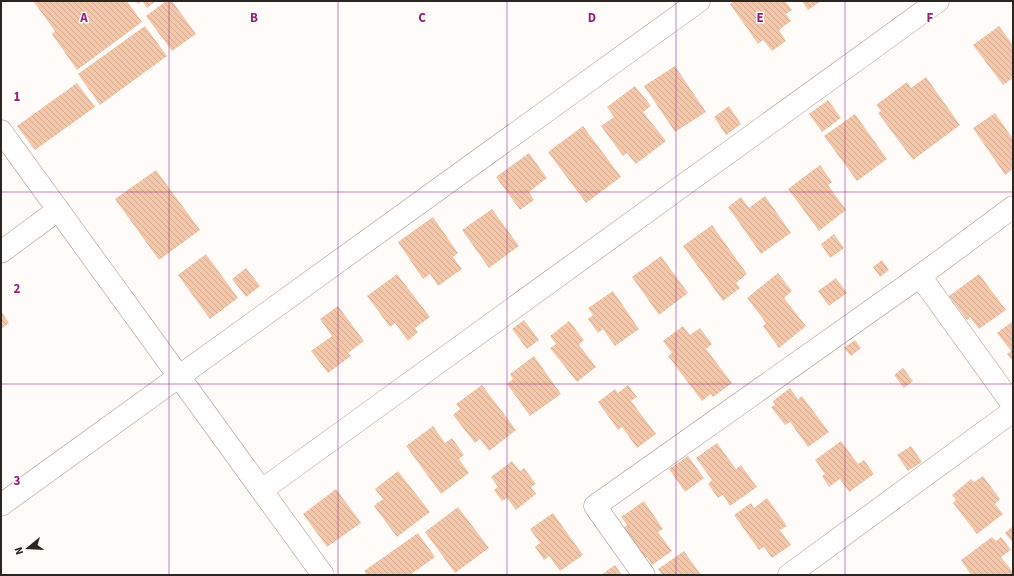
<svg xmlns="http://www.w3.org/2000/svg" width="1014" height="576" viewBox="0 0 1014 576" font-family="'Source Sans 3',sans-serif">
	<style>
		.building { fill: url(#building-back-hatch) }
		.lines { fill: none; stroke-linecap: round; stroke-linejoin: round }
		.street-casing { stroke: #a2938a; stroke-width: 23 }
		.street { stroke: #fff; stroke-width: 22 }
		.grid { fill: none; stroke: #94207f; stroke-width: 1; stroke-opacity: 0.55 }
		.grid-label { font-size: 13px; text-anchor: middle; font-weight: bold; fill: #94207f; stroke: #fefbf9; stroke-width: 3; stroke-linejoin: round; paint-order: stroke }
	</style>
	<defs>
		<pattern id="building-back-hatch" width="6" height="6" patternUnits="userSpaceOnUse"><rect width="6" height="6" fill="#f4c7aa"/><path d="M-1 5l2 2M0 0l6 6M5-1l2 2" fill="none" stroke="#d1ab92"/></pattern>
	</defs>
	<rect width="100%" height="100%" fill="#fefbf9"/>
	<g class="building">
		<polygon points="33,1 127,1 142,22 77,70 52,34 55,31"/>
		<polygon points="136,1 156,1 147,8 142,1 138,4"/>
		<polygon points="166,1 172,1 196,34 172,51 146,16"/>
		<polygon points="734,1 785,1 792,10 786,14 791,21 779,30 786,41 772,51 763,40 758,44 730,4"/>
		<polygon points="802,1 821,1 808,10"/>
		<polygon points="145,26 167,56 100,105 78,74"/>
		<polygon points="999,26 1013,45 1013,78 1003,85 973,45"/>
		<polygon points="675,66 706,112 675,132 644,86"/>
		<polygon points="926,77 960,125 913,160 878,113 881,111 876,105 907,82 911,88"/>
		<polygon points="77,83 95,107 35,150 17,126"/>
		<polygon points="635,86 651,106 643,112 666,141 636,164 627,153 623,156 601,126 614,117 607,107"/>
		<polygon points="828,100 841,118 822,132 809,114"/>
		<polygon points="729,106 741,124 726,135 714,117"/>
		<polygon points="995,113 1013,139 1013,169 1005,175 973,128"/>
		<polygon points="855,114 887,159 857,181 824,136"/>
		<polygon points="583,126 621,177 586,203 548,152"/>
		<polygon points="529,153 547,178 529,192 534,200 520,210 496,177"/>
		<polygon points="820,165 832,182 828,185 846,210 819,231 788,189"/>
		<polygon points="156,170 200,230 159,260 115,199"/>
		<polygon points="765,196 791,233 761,254 728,207 741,197 749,208"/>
		<polygon points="492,209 519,246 489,268 462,230"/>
		<polygon points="433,217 458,253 453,257 462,269 438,286 430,274 423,279 398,242"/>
		<polygon points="712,225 747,274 736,283 740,288 723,301 683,246"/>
		<polygon points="834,234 844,248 830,258 821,244"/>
		<polygon points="206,254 238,298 210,319 178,275"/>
		<polygon points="661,256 688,293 659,315 632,277"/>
		<polygon points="882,260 889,270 880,277 873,267"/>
		<polygon points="246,268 260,286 246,297 232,279"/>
		<polygon points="778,273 792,291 784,298 806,326 779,348 763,326 766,323 747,298"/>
		<polygon points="397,274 430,317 415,328 418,332 408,341 395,323 390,327 367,296"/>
		<polygon points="979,274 1006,310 979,329 970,317 967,320 949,296"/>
		<polygon points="836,278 847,293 829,306 818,291"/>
		<polygon points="613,291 639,329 615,346 603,329 598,333 588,319 593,315 588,308"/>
		<polygon points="338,306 364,341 348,353 351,356 328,373 311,351 332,336 320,319"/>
		<polygon points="1,311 9,323 1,329"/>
		<polygon points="524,320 539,340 527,349 512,329"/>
		<polygon points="569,321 584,340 579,345 596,367 577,382 550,348 556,344 550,336"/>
		<polygon points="1013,321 1013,361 1007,354 1011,351 997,333"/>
		<polygon points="683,326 690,335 700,328 712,344 706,349 732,383 713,397 711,394 702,401 668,356 672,353 663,341"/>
		<polygon points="855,340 861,348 851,356 844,348"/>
		<polygon points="534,356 561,394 530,416 507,384 513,379 510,374"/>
		<polygon points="903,368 913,381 904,388 894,375"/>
		<polygon points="482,385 516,430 489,451 480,439 475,443 453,415 460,409 456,404"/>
		<polygon points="628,385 637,397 631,401 656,434 637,448 622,427 618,430 598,402 615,389 618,393"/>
		<polygon points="790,388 798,399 802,396 829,432 808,447 790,422 785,425 771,407 775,405 773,401"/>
		<polygon points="433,426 445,443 452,438 464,455 459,459 469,473 441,494 406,446"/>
		<polygon points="841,441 858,464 864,460 874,474 849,492 840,479 829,487 822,476 825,474 815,460"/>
		<polygon points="717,443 736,469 741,465 757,487 730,506 723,495 718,498 708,484 712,480 696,458"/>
		<polygon points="911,446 922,462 908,471 897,455"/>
		<polygon points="688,456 704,478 685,492 669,469"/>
		<polygon points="512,461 520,471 524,468 536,484 531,487 536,494 516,510 507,498 502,501 494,490 498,487 491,477"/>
		<polygon points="398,471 430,512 397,537 374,506 383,499 375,489"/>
		<polygon points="983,476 1000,499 995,504 1003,514 977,534 953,503 956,500 952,495 971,479 974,482"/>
		<polygon points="336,489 361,523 327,547 303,514"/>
		<polygon points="767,498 787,526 780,530 791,545 772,558 764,547 759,550 734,515 751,503 754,508"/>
		<polygon points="644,501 663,529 658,532 672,551 652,565 647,557 642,560 621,529 627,525 621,517"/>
		<polygon points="458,507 489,548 455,573 425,532"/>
		<polygon points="553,513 583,555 560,571 549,556 544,560 535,547 540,543 530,529"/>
		<polygon points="1013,526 1013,543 1005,533"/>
		<polygon points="418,533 435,557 410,575 367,575 364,571"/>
		<polygon points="992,537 996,541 1001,537 1011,550 1001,557 1013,572 1013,575 971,575 961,560"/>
		<polygon points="684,551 701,575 662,575 658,569"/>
		<polygon points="615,565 622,575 601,575"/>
	</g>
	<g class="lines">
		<g class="street-casing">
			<g id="street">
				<polyline points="1,131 323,575"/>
				<polyline points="1,252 58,210"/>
				<polyline points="920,276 1013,405"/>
				<polyline points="262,490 938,1"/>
				<polyline points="1,505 699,1"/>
				<polyline points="644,575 595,506 920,276 1013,207"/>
				<polyline points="789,575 1013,411"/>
			</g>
		</g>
		<use href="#street" class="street"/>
	</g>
	<path class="grid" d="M169 1V575M338 1V575M507 1V575M676 1V575M845 1V575M1 192H1013M1 384H1013"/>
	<g class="grid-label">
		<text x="84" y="22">A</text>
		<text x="254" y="22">B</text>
		<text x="422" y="22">C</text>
		<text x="592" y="22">D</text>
		<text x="760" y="22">E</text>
		<text x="930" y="22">F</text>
		<text x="17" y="101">1</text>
		<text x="17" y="293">2</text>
		<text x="17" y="485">3</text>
	</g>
	<rect width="1014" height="576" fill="none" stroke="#2b2622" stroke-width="4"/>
	<g transform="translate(28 548) rotate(252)" stroke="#fefbf9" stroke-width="3" paint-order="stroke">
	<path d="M0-3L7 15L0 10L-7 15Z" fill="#2b2622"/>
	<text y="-6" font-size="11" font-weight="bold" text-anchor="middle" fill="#2b2622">N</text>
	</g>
</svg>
